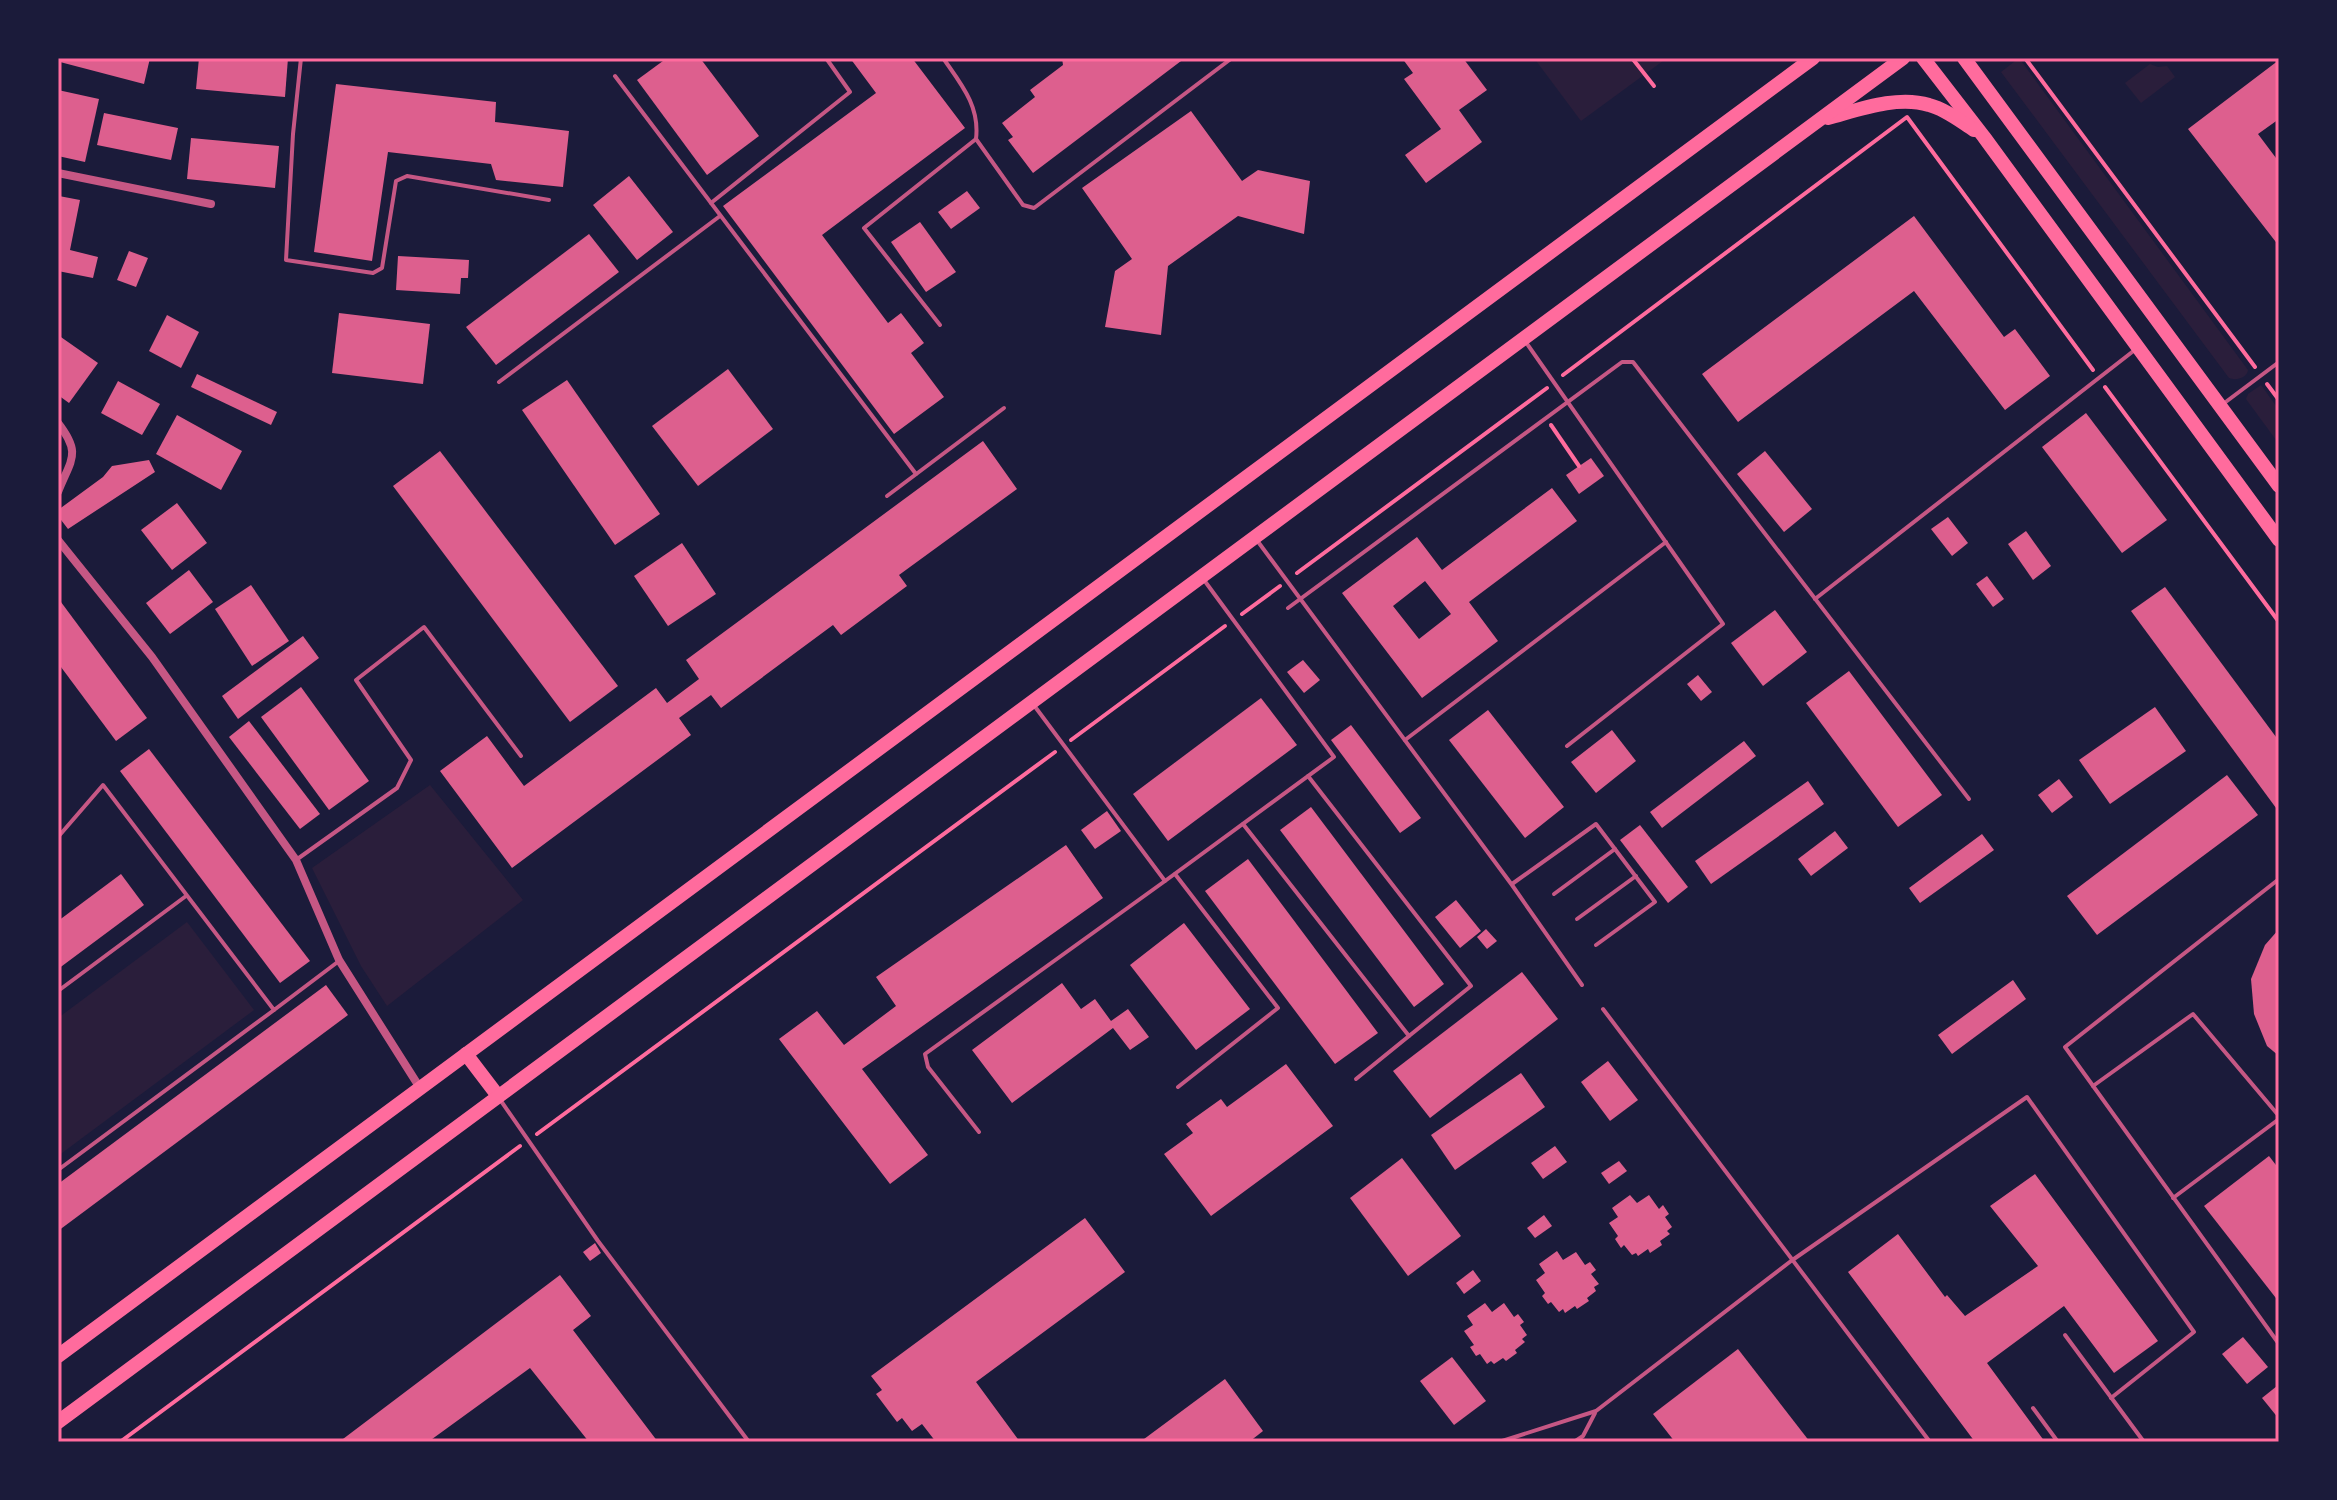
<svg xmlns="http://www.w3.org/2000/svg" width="2337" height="1500" viewBox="0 0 2337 1500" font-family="Inter,sans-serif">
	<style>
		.green { fill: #2a1e3b }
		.building { fill: #dd5f8e; fill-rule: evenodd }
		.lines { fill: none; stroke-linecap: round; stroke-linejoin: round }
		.path { stroke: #ff6b9d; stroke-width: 4 }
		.service { stroke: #c65784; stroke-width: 4 }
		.minor { stroke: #c65784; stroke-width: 8 }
		.primary { stroke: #ff6b9d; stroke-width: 14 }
		.neatline { fill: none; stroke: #ff6b9d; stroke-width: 3 }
	</style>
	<rect width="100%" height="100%" fill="#1b1b3a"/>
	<g class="green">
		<polygon points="1534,58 1667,58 1581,121"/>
		<path d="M2019 58 2248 370C2247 378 2236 381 2229 378L2001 72Z"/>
		<polygon points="2150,64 2158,67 2167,66 2175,77 2141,103 2125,83"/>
		<polygon points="2261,385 2279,410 2279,444 2246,399 2248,394"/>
		<polygon points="430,785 523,900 387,1006 361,966 312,868"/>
		<polygon points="187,922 254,1010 58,1156 58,1018"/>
	</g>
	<g class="building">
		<polygon points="61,58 150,58 144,84 60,62"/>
		<polygon points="199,58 288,58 285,97 196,89"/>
		<polygon points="667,58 700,58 759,136 707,175 637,80"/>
		<polygon points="850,58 912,58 965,128 822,235 888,323 901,313 924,343 911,353 944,397 894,434 723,206 876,93"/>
		<polygon points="1062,58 1185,58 1033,173 1008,140 1013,137 1002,123 1035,97 1030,90 1063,65"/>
		<polygon points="1402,58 1463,58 1487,90 1459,110 1482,142 1426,183 1405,155 1441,129 1404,79 1413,73"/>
		<polygon points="2279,60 2279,119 2258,134 2279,162 2279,246 2188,129"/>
		<polygon points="336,84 496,102 495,122 569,131 563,187 496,180 491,164 388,152 372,261 314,252"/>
		<polygon points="58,90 99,99 85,162 58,156"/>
		<polygon points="1191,111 1242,181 1258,170 1310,181 1304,234 1238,216 1168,266 1161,335 1105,327 1115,271 1132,259 1082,188"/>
		<polygon points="104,113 178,128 171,160 97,145"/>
		<polygon points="191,138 279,146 275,188 187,179"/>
		<polygon points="629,176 673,232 637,260 593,205"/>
		<polygon points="967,191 980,208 951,229 938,212"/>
		<polygon points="59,196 80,200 70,250 98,257 93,278 58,271"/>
		<polygon points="1914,216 2004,337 2015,329 2050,376 2005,410 1914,291 1738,422 1702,374"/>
		<polygon points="920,222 956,272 926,292 891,242"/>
		<polygon points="589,234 619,272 496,365 466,327"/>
		<polygon points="129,251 148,258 136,287 117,280"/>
		<polygon points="398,256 469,260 468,278 461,278 460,294 396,290"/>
		<polygon points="339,313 430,324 423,384 332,373"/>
		<polygon points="167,315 199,332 181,368 149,351"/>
		<polygon points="58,335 98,363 69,403 58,395"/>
		<polygon points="728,369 773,429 698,486 652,426"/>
		<polygon points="197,374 277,412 271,425 191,387"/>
		<polygon points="567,380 660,514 615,545 522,410"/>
		<polygon points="118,381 160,404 142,435 101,413"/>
		<polygon points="2086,413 2167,520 2122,553 2042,447"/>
		<polygon points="177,415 242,451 221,490 156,454"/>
		<polygon points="983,441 1017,489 899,575 907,586 841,635 833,625 721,708 711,695 679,718 691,735 512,868 440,771 487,736 524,786 656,688 667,703 699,679 686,660"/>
		<polygon points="440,451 618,686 570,722 393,486"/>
		<polygon points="1765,451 1812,509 1784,532 1737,474"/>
		<polygon points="1591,458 1604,476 1579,494 1566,475"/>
		<polygon points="149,460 155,472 68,529 58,516 58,510 103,477 112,466"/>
		<path d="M1552 488 1577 521 1469 602 1498 641 1422 698 1342 593 1417 537 1442 570ZM1425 581 1451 614 1419 639 1393 606Z"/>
		<polygon points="177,503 207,543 172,570 141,530"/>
		<polygon points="1948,517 1968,543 1952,556 1931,529"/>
		<polygon points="2026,531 2051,566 2033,580 2008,544"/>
		<polygon points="682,543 716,594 668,626 634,576"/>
		<polygon points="189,570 213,602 170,634 146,603"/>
		<polygon points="1987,576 2004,599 1993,607 1976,584"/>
		<polygon points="251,585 289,641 252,666 215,609"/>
		<polygon points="2165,587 2279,741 2279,812 2131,611"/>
		<polygon points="58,598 147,718 116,741 58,663"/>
		<polygon points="1775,610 1807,652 1763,686 1731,643"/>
		<polygon points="303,636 319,658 238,719 222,696"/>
		<polygon points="1303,660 1320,680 1304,693 1287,672"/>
		<polygon points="1849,671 1942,795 1898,827 1806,703"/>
		<polygon points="1698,675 1712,692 1701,701 1687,684"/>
		<polygon points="301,687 369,781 329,810 261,717"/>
		<polygon points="1261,698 1297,745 1168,841 1133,794"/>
		<polygon points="2155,707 2186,751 2110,804 2079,760"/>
		<polygon points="1488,710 1564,807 1525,838 1449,740"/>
		<polygon points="249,721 320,814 300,829 229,737"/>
		<polygon points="1351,725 1421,818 1400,833 1331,740"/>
		<polygon points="1612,730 1636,761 1596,793 1571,762"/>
		<polygon points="1744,741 1756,756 1662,828 1650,812"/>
		<polygon points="149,749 310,961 280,983 120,771"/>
		<polygon points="2227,775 2258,815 2097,935 2067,896"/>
		<polygon points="2059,779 2073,797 2052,813 2038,795"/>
		<polygon points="1808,781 1824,804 1711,884 1695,861"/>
		<polygon points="1311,807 1444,984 1414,1007 1280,830"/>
		<polygon points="1107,811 1121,831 1095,849 1081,830"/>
		<polygon points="1640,825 1688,887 1668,903 1620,840"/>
		<polygon points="1835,831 1848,848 1811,876 1798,859"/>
		<polygon points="1982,834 1994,850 1920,903 1909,888"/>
		<polygon points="1066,845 1103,898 862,1069 928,1155 890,1184 779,1039 817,1011 844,1045 896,1006 876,977"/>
		<polygon points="1248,859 1378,1033 1335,1064 1205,891"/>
		<polygon points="121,874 144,905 58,969 58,921"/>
		<polygon points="1456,900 1481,931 1460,948 1435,917"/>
		<polygon points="1184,923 1250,1009 1196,1050 1130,965"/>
		<polygon points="1486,929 1497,941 1487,949 1477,937"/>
		<polygon points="2279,929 2279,1056 2267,1046 2254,1014 2251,979 2265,945"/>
		<polygon points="1522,972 1558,1019 1430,1118 1393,1071"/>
		<polygon points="2013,980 2026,999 1952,1054 1938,1035"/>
		<polygon points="1062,983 1081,1009 1095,999 1111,1021 1128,1009 1149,1037 1130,1050 1113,1028 1012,1103 972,1050"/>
		<polygon points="326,985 348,1015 58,1231 58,1184"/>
		<polygon points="1608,1061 1638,1100 1610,1121 1581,1082"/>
		<polygon points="1286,1064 1333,1126 1211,1216 1164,1154 1193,1133 1186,1124 1221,1099 1227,1107"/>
		<polygon points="1521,1073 1545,1107 1455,1170 1431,1135"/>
		<polygon points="1555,1146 1567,1162 1543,1179 1531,1163"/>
		<polygon points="2269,1156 2279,1169 2279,1302 2204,1206"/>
		<polygon points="1402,1158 1461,1236 1408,1276 1350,1198"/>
		<polygon points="1619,1161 1627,1171 1609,1184 1601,1173"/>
		<polygon points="2035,1174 2158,1341 2114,1373 2064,1306 1987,1363 2045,1442 1975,1442 1848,1272 1898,1234 1945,1297 1947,1295 1965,1316 2038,1266 1990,1206"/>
		<polygon points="1630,1195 1637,1203 1649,1195 1659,1209 1663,1205 1669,1214 1665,1217 1672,1227 1667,1231 1670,1234 1660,1241 1662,1245 1650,1253 1648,1249 1638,1256 1636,1253 1632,1255 1624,1245 1621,1248 1615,1239 1618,1236 1609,1223 1618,1217 1612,1208"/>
		<polygon points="1544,1215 1552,1226 1535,1238 1527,1228"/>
		<polygon points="1085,1218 1125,1272 976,1382 1020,1442 936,1442 922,1424 912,1431 902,1418 897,1422 876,1394 882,1390 871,1376"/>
		<polygon points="595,1243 601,1253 590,1261 583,1252"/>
		<polygon points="1557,1251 1563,1260 1576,1252 1585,1265 1590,1262 1596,1270 1591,1274 1599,1284 1594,1287 1596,1291 1587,1298 1589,1301 1577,1309 1575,1306 1565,1313 1563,1309 1559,1312 1551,1302 1548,1304 1542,1296 1545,1293 1536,1280 1545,1273 1539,1264"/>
		<polygon points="1473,1270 1481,1281 1464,1294 1456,1283"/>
		<polygon points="560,1275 591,1316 573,1330 658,1442 589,1442 530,1368 428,1442 339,1442"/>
		<polygon points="1485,1303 1492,1312 1504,1303 1514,1317 1518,1314 1524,1322 1520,1325 1527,1335 1522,1339 1525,1342 1515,1350 1517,1353 1506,1361 1503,1358 1494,1364 1491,1361 1487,1364 1480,1354 1476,1356 1470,1347 1474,1345 1464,1331 1473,1325 1467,1316"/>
		<polygon points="2243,1337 2268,1367 2247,1384 2222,1354"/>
		<polygon points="1738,1349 1810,1442 1675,1442 1653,1414"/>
		<polygon points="1452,1357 1486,1401 1454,1425 1420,1381"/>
		<polygon points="1225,1379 1263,1431 1249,1442 1140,1442"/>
		<polygon points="2277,1386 2279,1388 2279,1419 2262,1398"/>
	</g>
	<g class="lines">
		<g class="path">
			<polyline points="1632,58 1654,86"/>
			<polyline points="2025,58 2255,367"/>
			<polyline points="1563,375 1907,117 2093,370"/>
			<polyline points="2267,384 2279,400"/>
			<polyline points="2105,387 2279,622"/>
			<polyline points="1551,425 1579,466"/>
			<polyline points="1297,573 1547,388"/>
			<polyline points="1242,614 1280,586"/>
			<polyline points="1071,740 1225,626"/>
			<polyline points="537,1134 1055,752"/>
			<polyline points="120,1442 520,1146"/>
		</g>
		<g class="service">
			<polyline points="301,58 293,134 286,260 373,273 382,268 396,181 407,176 549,200"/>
			<polyline points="615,76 916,474"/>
			<polyline points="976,139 1023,205 1034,208 1232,58"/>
			<polyline points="711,203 850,92 826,58"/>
			<path d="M940 325 864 228 976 139C980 106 961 84 943 58"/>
			<polyline points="1525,341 1723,624 1567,746"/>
			<polyline points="499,382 720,216"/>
			<polyline points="2223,404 2279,362"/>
			<polyline points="887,496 1004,408"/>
			<polyline points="1256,539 1512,885 1582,985"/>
			<polyline points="1815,599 2136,349"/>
			<polyline points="1288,608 1622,362 1633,362 1969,799"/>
			<polyline points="1405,740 1666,542"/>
			<polyline points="1243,824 1409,1036 1471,986 1308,776"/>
			<polyline points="58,837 103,785 274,1010 339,961"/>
			<polyline points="296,860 397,788 411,760 356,680 424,627 521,756"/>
			<polyline points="1175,874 1278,1008 1178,1087"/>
			<polyline points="2279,879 2065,1047 2279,1344"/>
			<polyline points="1165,881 1334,757 1204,580"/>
			<polyline points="1512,884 1596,824 1655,902 1596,945"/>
			<polyline points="1554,894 1615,849"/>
			<polyline points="1577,919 1636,876"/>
			<polyline points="58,991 186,896"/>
			<polyline points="1603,1009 1930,1442"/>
			<polyline points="1356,1079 1409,1036"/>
			<polyline points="2093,1086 2193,1014 2279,1116"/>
			<polyline points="499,1098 598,1241 749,1442"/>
			<polyline points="979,1132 928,1067 925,1054 1165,881 1033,704"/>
			<polyline points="58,1170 274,1010"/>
			<polyline points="2173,1198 2279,1119"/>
			<polyline points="2065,1335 2144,1442"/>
			<polyline points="2033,1408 2058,1442"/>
			<polyline points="1499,1442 1596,1411 1791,1261 2027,1097 2194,1332 2111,1398"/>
			<polyline points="1574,1442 1583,1436 1595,1413"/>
		</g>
		<g class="minor">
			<polyline points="58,173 211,204"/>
			<path d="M58 423C82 454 71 459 58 492"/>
			<polyline points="58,540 152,657 296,860 339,960 420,1088"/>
		</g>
		<g class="primary">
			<polyline points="1923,58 1984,137 2279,540"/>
			<polyline points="1964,58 2279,486"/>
			<path d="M1828 118C1858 110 1897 95 1929 105 1945 109 1960 121 1974 130"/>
			<polyline points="466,1054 498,1096"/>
			<polyline points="58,1356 1813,58"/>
			<polyline points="58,1422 1903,58"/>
		</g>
	</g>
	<rect width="2337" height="1500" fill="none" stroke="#1b1b3a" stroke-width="120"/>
	<rect x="60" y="60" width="2217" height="1380" class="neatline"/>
</svg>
